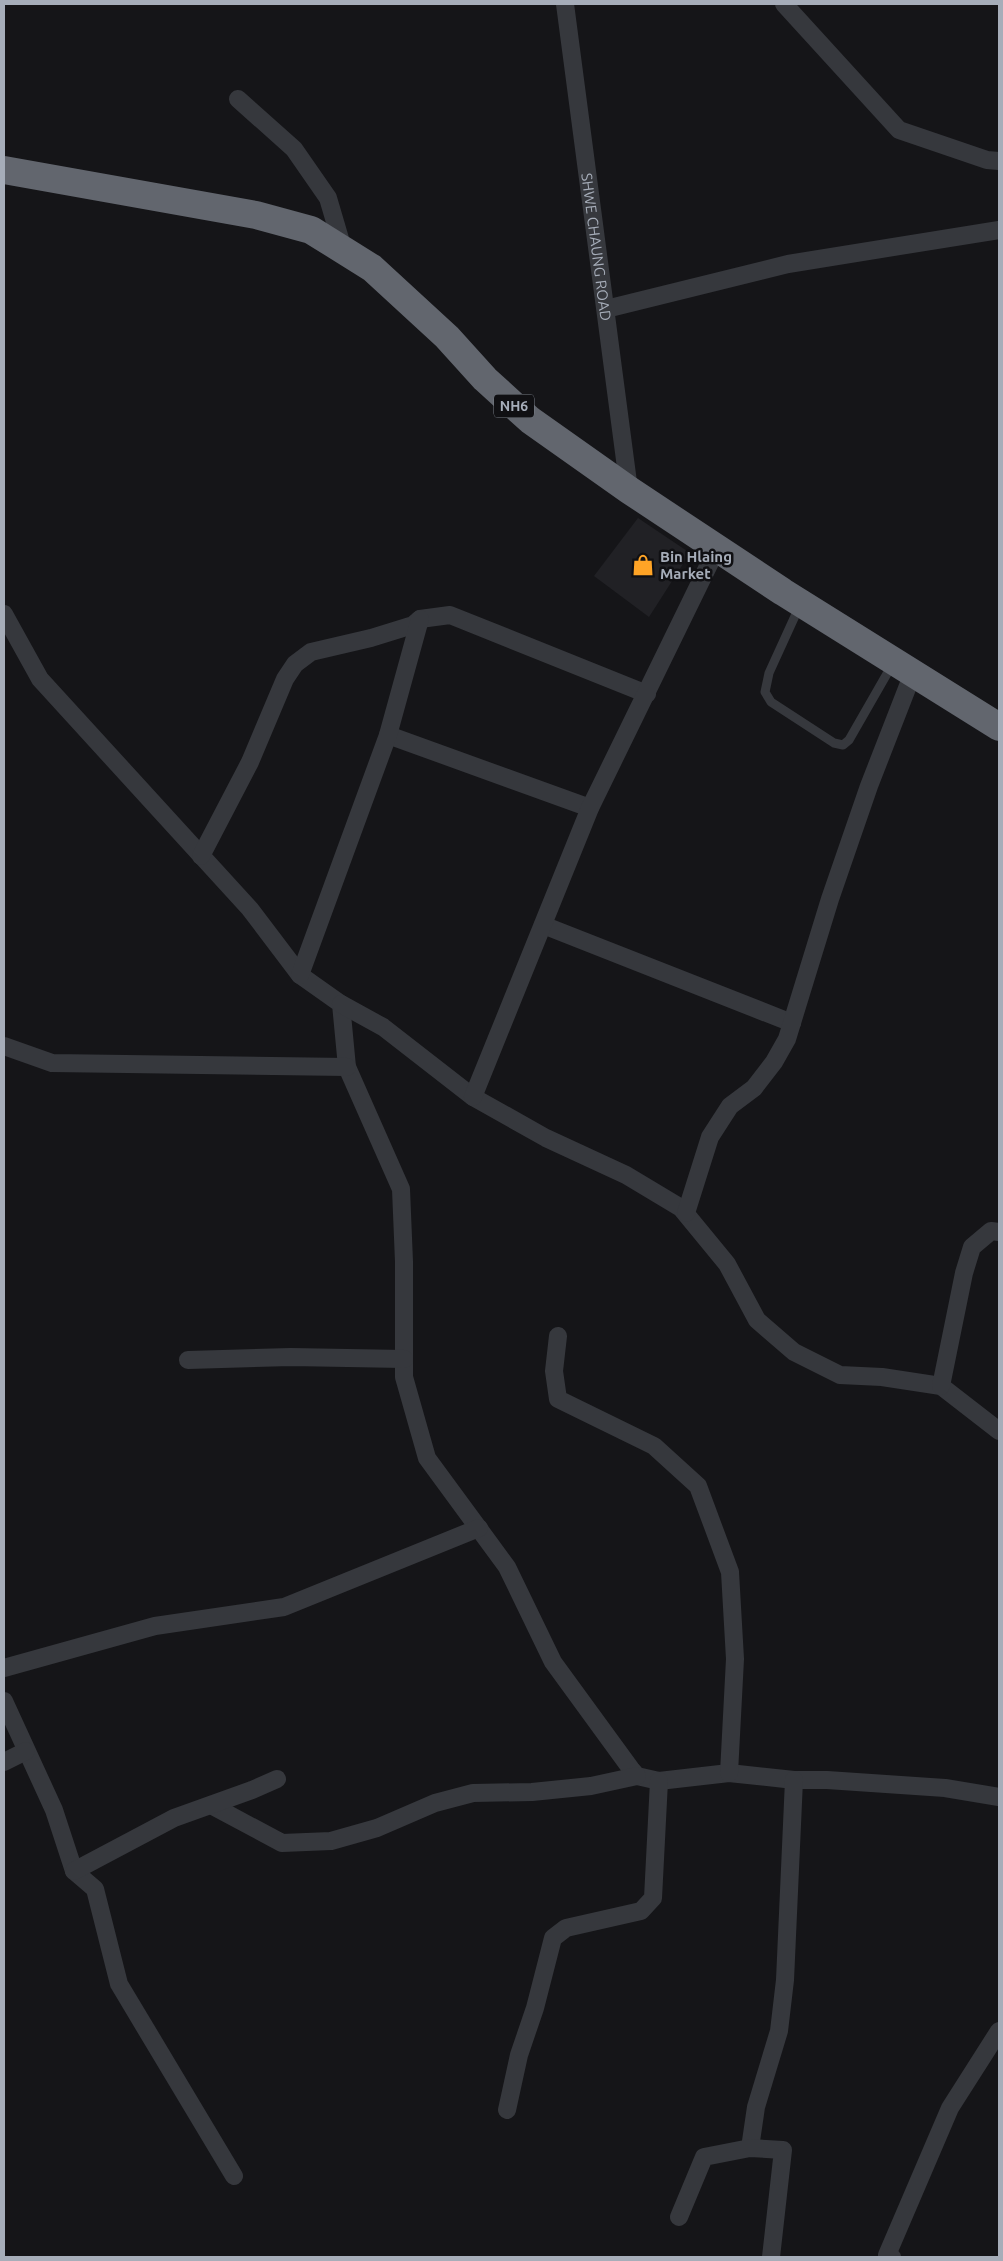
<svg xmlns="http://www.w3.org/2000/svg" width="1003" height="2261" viewBox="0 0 1003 2261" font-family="Ubuntu,sans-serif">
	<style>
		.built { fill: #212125 }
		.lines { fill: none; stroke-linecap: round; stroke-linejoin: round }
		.lane { stroke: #36383d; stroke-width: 9 }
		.street { stroke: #36383d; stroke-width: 18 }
		.highway { stroke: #62666e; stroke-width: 28 }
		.labels { text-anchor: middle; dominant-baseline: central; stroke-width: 5; stroke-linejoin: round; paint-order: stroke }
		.shield { fill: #101013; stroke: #797e87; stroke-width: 1 }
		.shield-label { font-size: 14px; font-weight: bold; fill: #a6adb9 }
		.street-label { font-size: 15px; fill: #a6adb9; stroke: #101013 }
		.poi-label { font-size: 15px; font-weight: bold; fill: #a6adb9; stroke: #101013; text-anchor: start }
	</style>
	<rect width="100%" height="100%" fill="#151518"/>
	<polygon class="built" points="638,518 690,553 649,617 594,576"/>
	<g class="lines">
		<polyline class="lane" points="800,605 769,673 765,692 771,702 834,743 843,745 849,740 892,665"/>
		<g class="street">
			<path id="s1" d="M565 4 629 490"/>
			<polyline points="784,4 899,130 987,160 999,161"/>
			<polyline points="238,99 294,149 328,198 343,249"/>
			<polyline points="606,309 788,264 999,230"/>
			<polyline points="4,614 40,679 250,909 300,975 341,1004 347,1067 401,1189 404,1262 404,1377 427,1458 507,1567 553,1662 631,1769 637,1776 659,1781 729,1773 794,1780 827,1780 945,1788 999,1797"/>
			<polyline points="388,735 590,808"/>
			<polyline points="201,856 250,762 285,679 295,664 311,652 371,638 413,625 420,619 450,615 647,694"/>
			<polyline points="543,925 792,1023"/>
			<polyline points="300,975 388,735 420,619"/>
			<polyline points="341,1004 383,1027 473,1097 546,1138 626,1175 681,1208 727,1264 757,1320 794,1352 840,1375 882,1377 941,1386 999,1431"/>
			<polyline points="4,1046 52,1063 347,1067"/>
			<polyline points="473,1097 590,808 717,548"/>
			<polyline points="686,1213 710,1137 730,1106 754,1088 774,1062 787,1039 830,899 869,786 913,673"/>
			<polyline points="558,1336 554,1371 558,1399 654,1446 698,1486 730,1572 735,1659 729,1773"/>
			<polyline points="188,1360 291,1357 404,1359"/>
			<polyline points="941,1386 964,1273 972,1247 991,1231 999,1232"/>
			<polyline points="4,1668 155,1626 284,1607 479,1528"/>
			<polyline points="4,1701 54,1810 74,1871 95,1889 119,1984 234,2176"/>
			<polyline points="4,1762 26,1751"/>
			<polyline points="211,1805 282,1843 331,1841 377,1828 435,1803 473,1793 532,1792 591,1786 637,1776"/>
			<polyline points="74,1871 174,1818 252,1790 277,1779"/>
			<polyline points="507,2110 519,2055 535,2008 553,1938 566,1928 641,1911 653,1898 659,1781"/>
			<polyline points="750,2148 756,2107 779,2031 785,1980 794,1780"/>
			<polyline points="679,2217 704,2157 750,2148 783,2150 771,2257"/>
			<polyline points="892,2257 887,2255 950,2108 999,2031"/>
		</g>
		<polyline class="highway" points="4,170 256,215 311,230 372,268 447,337 485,379 530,420 629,490 783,592 999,727"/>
	</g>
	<defs>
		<g id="shop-bare" transform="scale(1.725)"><path d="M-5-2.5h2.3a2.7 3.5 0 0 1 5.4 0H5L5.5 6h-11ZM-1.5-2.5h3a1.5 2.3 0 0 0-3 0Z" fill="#ffa426" stroke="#101013" stroke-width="2.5" paint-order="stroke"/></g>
	</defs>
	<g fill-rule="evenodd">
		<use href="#shop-bare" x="643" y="565"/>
	</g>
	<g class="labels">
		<rect class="shield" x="494" y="394.5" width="40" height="23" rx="4"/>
		<g class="shield-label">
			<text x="514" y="406">NH6</text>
		</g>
		<g class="street-label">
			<text stroke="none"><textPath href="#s1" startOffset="245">SHWE CHAUNG ROAD</textPath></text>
		</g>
		<g class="poi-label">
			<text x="660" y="556">Bin Hlaing<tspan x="660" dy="17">Market</tspan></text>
		</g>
	</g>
	<rect width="1003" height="2261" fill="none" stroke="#a6adb9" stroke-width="10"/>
</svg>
